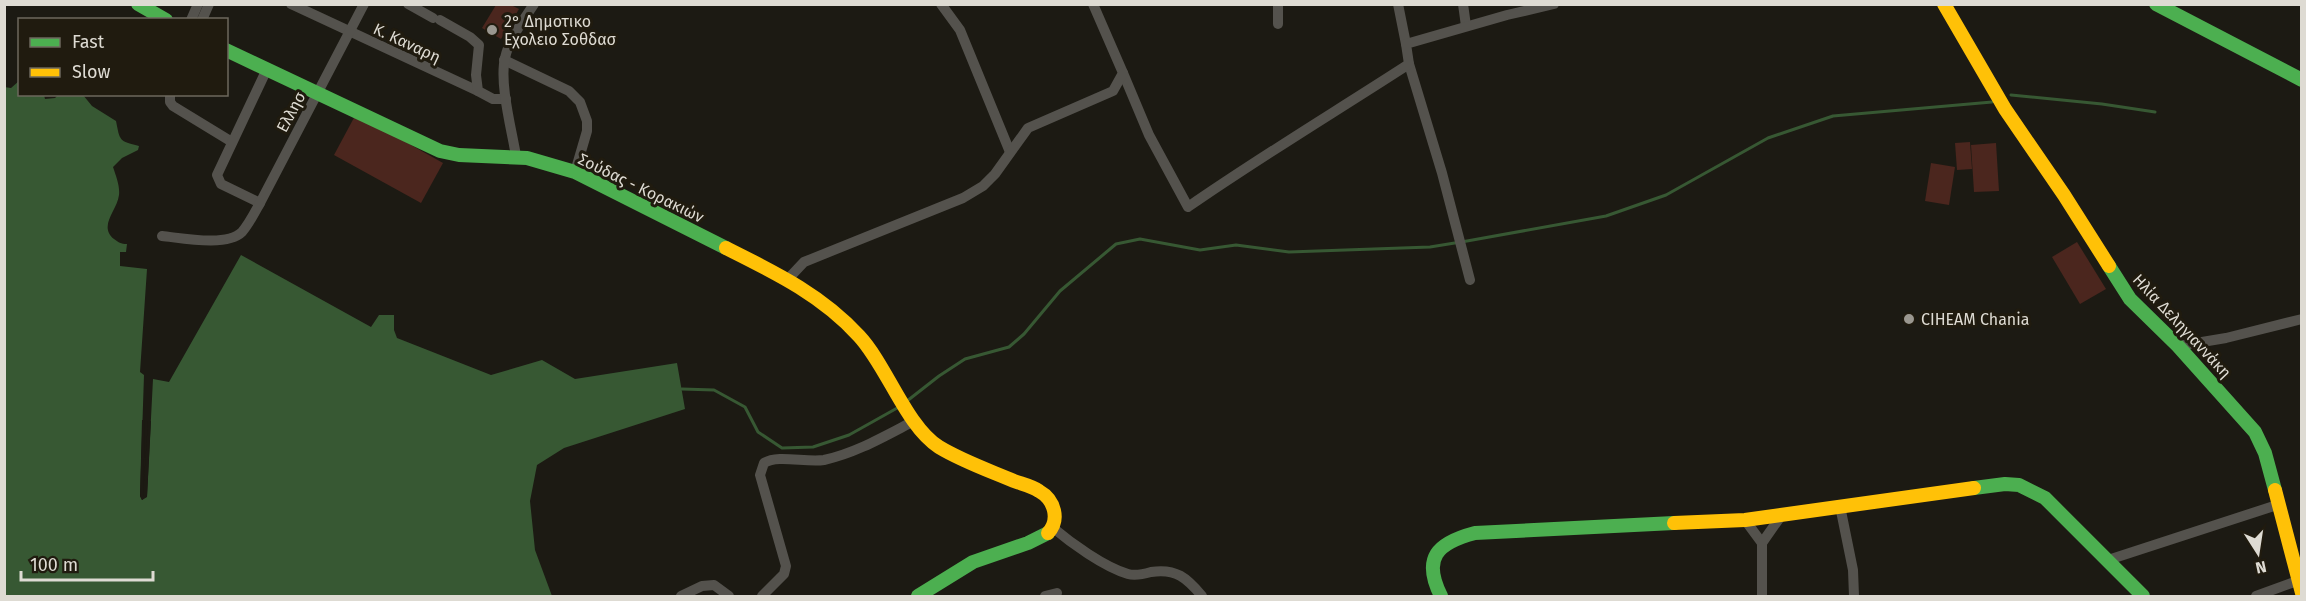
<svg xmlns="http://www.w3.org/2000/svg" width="2306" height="601" viewBox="0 0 2306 601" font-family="'Fira Sans',sans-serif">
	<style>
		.green { fill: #4b261e }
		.water { fill: #375833 }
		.pier { fill: #1c1a13 }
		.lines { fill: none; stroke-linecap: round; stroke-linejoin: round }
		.stream { stroke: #375833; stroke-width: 3 }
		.street { stroke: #54524d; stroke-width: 10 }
		.fast { stroke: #4caf50; stroke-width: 14 }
		.slow { stroke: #ffc107; stroke-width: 14 }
		.poi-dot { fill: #9a9790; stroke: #201b0f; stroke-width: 2 }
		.labels { text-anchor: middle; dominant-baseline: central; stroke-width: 6; stroke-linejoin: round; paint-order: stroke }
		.poi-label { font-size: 16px; fill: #dedbd3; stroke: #201b0f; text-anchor: start }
		.street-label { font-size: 16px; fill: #dedbd3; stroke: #201b0f }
	</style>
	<rect width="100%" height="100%" fill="#1c1a13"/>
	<g class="green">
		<polygon points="496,5 511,5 519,9 501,39 482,28"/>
		<polygon points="356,114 443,163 421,203 334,155"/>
		<polygon points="1970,142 1972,169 1957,170 1955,143"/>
		<polygon points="1996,143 1999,191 1974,192 1971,145"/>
		<polygon points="1931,163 1955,167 1949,205 1925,201"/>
		<polygon points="2077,242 2106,289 2080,304 2052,257"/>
	</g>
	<path class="water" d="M19 81 20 94 44 95 45 99 55 98 58 95H83L92 106 116 121C120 141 119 141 139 146L138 150 122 158 113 167C116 176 120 186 119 195 117 211 98 226 114 239 118 242 121 244 127 244L126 252H120V266L147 269 140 372 144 375 140 496 142 500 147 496 153 379 169 382 241 255 371 327 379 315H394V330L397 338 491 375 542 360 575 379 677 363 685 409 564 448 537 465 530 501 535 550 552 596H5L4 87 11 88Z"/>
	<polygon class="pier" points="142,420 145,420 143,496 148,421 151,421 147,497 142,500 140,496"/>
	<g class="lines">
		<g class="stream">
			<polyline points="2011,95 2102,104 2155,112"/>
			<polyline points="682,389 714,390 745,407 758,432 782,448 813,447 849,435 899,407"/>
			<polyline points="907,401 939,376 965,359 1009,347 1024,334 1060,291 1116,244 1140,239 1200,250 1236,245 1289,252 1430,247 1467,241 1606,216 1666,195 1768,138 1833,116 1992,102"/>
		</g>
		<g class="street">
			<polyline points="291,4 478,91"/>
			<polyline points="408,4 433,18"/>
			<polyline points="941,4 960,30 1010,152"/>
			<polyline points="1278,4 1278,24"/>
			<polyline points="1398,4 1406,44"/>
			<polyline points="1463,4 1466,26"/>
			<polyline points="191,20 198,4"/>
			<polyline points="202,20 209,4"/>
			<polyline points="440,20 470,37 479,45 476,75 478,91 493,99 506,99"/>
			<polyline points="504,60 569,91 580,102 587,121 587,131 575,172"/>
			<polyline points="1409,64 1442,173 1470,280"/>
			<path d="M1123 73 1149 135 1188 207C1260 157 1335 112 1409 64L1406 44 1507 15 1554 4"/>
			<polyline points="170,94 170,102 173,106 232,142"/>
			<path d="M516 156C512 131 499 83 505 58 509 39 523 21 534 4"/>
			<polyline points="260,203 221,184 217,175 267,69"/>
			<path d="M162 236C182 238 227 247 242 232 249 224 255 212 260 203L364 4"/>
			<polyline points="788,279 804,262 963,198 983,186 995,174 1028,128 1113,91 1123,73 1093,4"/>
			<polyline points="2178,346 2226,338 2302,319"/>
			<polyline points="1840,506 1853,570 1854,596"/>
			<polyline points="1745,520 1762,543"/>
			<path d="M1052 527C1071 543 1104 567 1128 574 1135 576 1144 574 1151 572 1176 568 1187 578 1202 596"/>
			<polyline points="2108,560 2277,505"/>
			<polyline points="681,596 702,586 714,585 729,596"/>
			<path d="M762 596 784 574 786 566 760 475 764 463C778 454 806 463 824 460 856 453 885 436 914 421"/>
			<polyline points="1045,596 1057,593"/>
			<polyline points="1762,596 1762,543 1781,516"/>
			<polyline points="2256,596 2297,581"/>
		</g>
		<g class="fast">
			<polyline points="138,4 166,20"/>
			<polyline points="2156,4 2302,80"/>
			<polyline points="226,50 440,151 459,155 527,158 575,172 726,248"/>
			<polyline points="2109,266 2130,299 2178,346 2255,432 2265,453 2275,490"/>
			<polyline points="1974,488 2005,484 2019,485 2045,498 2143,596"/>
			<polyline points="918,596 973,562 1028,543 1048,533"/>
			<path d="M1441 596C1422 558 1437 543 1475 533L1674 523"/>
		</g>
		<g class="slow">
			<polyline points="1944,4 2005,109 2064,195 2109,266"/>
			<path d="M726 248C774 272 822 295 859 336 887 366 906 426 939 447 962 461 988 470 1014 481 1022 484 1032 486 1039 491 1055 500 1060 520 1048 533"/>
			<polyline points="2275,490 2302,593"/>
			<polyline points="1674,523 1745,520 1974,488"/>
		</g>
	</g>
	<g class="poi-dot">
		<circle cx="492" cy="30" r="6"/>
		<circle cx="1909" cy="319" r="6"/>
	</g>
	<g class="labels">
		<g class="poi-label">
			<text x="504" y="21">2° Δημοτικο<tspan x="504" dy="18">Εχολειο Σοθδασ</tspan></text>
			<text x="1921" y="319">CIHEAM Chania</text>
		</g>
		<g class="street-label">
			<text transform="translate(407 43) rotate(25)">Κ. Καναρη</text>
			<text transform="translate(291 112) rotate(-62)">Ελλησ</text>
			<text transform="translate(641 188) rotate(26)">Σούδας - Κορακιών</text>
			<text transform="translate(2182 326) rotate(47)">Ηλία Δεληγιαννάκη</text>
		</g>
	</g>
	<rect width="2306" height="601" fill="none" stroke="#dedbd3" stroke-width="12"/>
	<rect x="18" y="18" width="210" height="78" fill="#201b0f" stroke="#6c685d" stroke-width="1.5"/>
	<rect x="30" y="38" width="30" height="9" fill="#4caf50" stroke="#6c685d" stroke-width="1.5"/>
	<text x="72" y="48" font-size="18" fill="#dedbd3">Fast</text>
	<rect x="30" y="68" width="30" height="9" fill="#ffc107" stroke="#6c685d" stroke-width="1.5"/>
	<text x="72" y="78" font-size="18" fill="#dedbd3">Slow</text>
	<g transform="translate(2258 553) rotate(168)" stroke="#201b0f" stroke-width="4.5" paint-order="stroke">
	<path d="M0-4.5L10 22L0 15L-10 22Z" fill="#dedbd3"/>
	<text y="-9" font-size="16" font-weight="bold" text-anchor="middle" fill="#dedbd3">N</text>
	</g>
	<path d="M21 571v9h132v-9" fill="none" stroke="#dedbd3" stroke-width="3"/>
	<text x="30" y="571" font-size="18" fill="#dedbd3" stroke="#201b0f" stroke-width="4.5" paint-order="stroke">100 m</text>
</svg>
